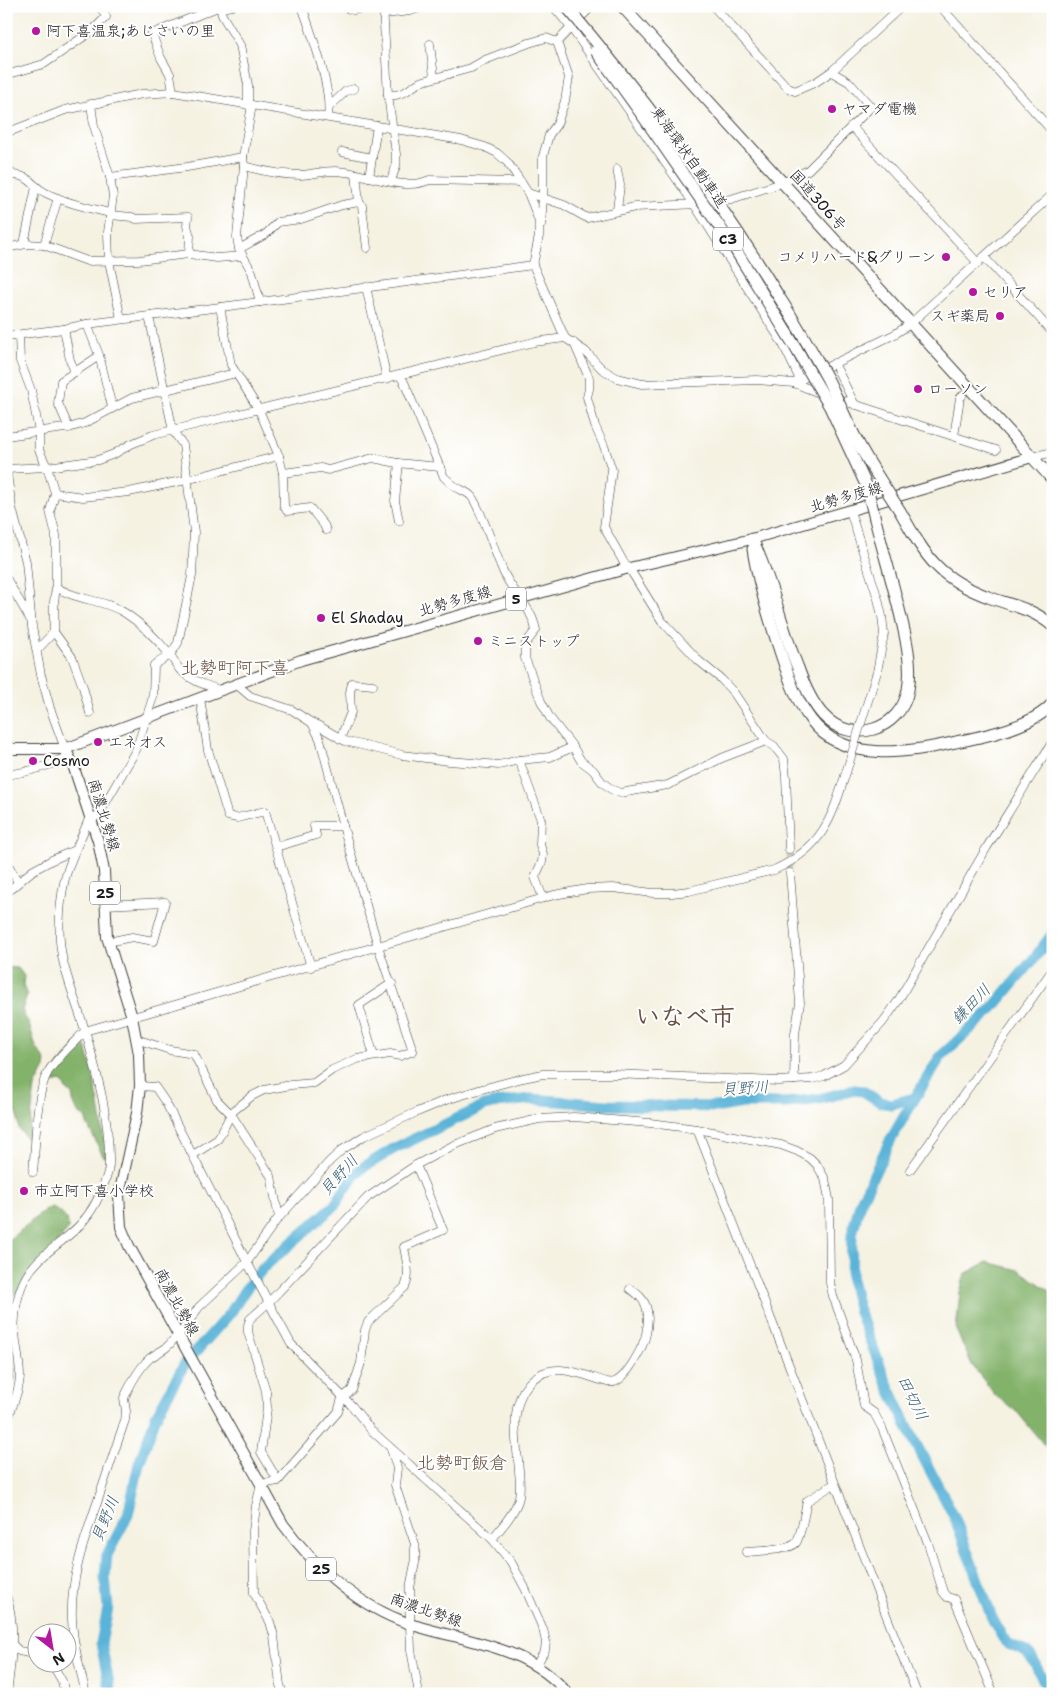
<svg xmlns="http://www.w3.org/2000/svg" width="1059" height="1700" viewBox="0 0 1059 1700" font-family="'Shantell Sans','Klee One',sans-serif">
	<style>
		.forest { fill: #83b26b; stroke: #506744 }
		.lines { fill: none; stroke-linecap: round; stroke-linejoin: round }
		.river { stroke: #5ab3d8; stroke-width: 11 }
		.minor-tunnel { stroke: #d4d2c4; stroke-width: 8; stroke-dasharray: 8 4; stroke-linecap: butt }
		.minor-casing { stroke: #3d3c3a; stroke-width: 9 }
		.major-casing { stroke: #3d3c3a; stroke-width: 12 }
		.highway-casing { stroke: #3d3c3a; stroke-width: 13 }
		.minor { stroke: #fff; stroke-width: 8 }
		.major { stroke: #fff; stroke-width: 10 }
		.highway { stroke: #fff; stroke-width: 11 }
		.minor-bridge-casing { stroke: #3d3c3a; stroke-width: 9; stroke-linecap: butt }
		.highway-bridge-casing { stroke: #3d3c3a; stroke-width: 13; stroke-linecap: butt }
		.minor-bridge { stroke: #fff; stroke-width: 8 }
		.highway-bridge { stroke: #fff; stroke-width: 11 }
		.poi-dot { fill: #b5179e; stroke: #fff; stroke-width: 2 }
		.labels { text-anchor: middle; dominant-baseline: central; stroke-width: 4; stroke-linejoin: round; paint-order: stroke }
		.shield { fill: #fff; stroke: #606060; stroke-width: 1 }
		.shield-label { font-size: 14px; font-weight: bold; fill: #1c1c1c }
		.poi-label { font-size: 15px; fill: #1c1c1c; stroke: #fff; text-anchor: start }
		.street-label { font-size: 15px; fill: #1c1c1c; stroke: #fff }
		.water-label { font-size: 16px; font-style: italic; fill: #386071; stroke: #fff }
		.quarter-label { font-size: 18px; fill: #6a5042; stroke: #fff }
		.town-label { font-size: 25px; font-weight: bold; fill: #6a5042; stroke: #fff }
	</style>
	<rect width="100%" height="100%" fill="#fff"/>
	<filter id="ink" filterUnits="userSpaceOnUse"><feTurbulence type="fractalNoise" baseFrequency=".02" numOctaves="2"/><feDisplacementMap in="SourceGraphic" scale="10" xChannelSelector="R" yChannelSelector="G"/><feConvolveMatrix kernelMatrix="1 2 1 2 8 2 1 2 1" color-interpolation-filters="sRGB"/></filter>
	<filter id="wash" filterUnits="userSpaceOnUse"><feTurbulence type="fractalNoise" baseFrequency=".0096" numOctaves="4" result="noise"/><feDisplacementMap in="SourceGraphic" scale="20" xChannelSelector="R" yChannelSelector="G"/><feGaussianBlur stdDeviation="1.12" result="paint"/><feColorMatrix in="noise" values="0 0 0 0 0 0 0 0 0 0 0 0 0 0 0 0 0 1.4 0 .05"/><feComposite in="paint" operator="in"/></filter>
	<g filter="url(#wash)">
		<rect width="100%" height="100%" fill="#f5f2e2"/>
		<g class="forest">
			<polygon points="6,967 18,968 24,976 23,985 27,996 22,1010 24,1015 29,1024 36,1047 46,1061 45,1068 35,1087 28,1140 19,1129 17,1113 6,1098 8,1081 6,1078"/>
			<path d="M81 1039H84C95 1078 102 1117 106 1157L103 1156 87 1124 85 1117 78 1113 73 1101 72 1094 66 1089 62 1082 60 1081 54 1083 51 1081 54 1071Z"/>
			<path d="M52 1207C61 1213 68 1217 68 1229L16 1293 13 1296H6V1242L45 1210Z"/>
			<polygon points="987,1262 1019,1270 1047,1289 1053,1296 1053,1461 1049,1451 1018,1413 995,1395 972,1365 956,1330 960,1292 965,1274"/>
			<polygon points="6,1318 11,1336 15,1380 11,1380 6,1390"/>
		</g>
		<g class="lines">
			<g class="river">
				<polyline points="111,1694 101,1643 108,1608 105,1577 107,1555 128,1515 139,1464 156,1416 184,1365 231,1312 245,1290 265,1266 334,1206 354,1176 362,1168 395,1148 484,1106 497,1103 531,1099 608,1105 720,1107 743,1103 786,1103 819,1099 854,1090 863,1091 880,1102 891,1104 915,1098"/>
				<polyline points="1050,1694 1032,1658 1026,1652 1010,1645 1003,1638 992,1618 954,1516 915,1442 886,1381 859,1312 851,1280 852,1234 860,1203 891,1139 915,1098 941,1056 991,1010 1036,956 1053,933"/>
			</g>
		</g>
	</g>
	<g filter="url(#ink)">
		<g class="lines">
			<polyline class="minor-tunnel" points="789,849 790,873"/>
			<g class="minor-casing">
				<g id="minor">
					<path d="M302 6C312 36 332 87 328 117"/>
					<polyline points="348,6 349,9 353,10 371,6"/>
					<polyline points="383,6 388,95 396,154 396,166 391,181"/>
					<polyline points="553,6 572,29 694,204 783,344 800,380"/>
					<polyline points="713,6 788,88 795,91 816,82 832,71 902,6"/>
					<polyline points="940,6 1053,132"/>
					<polyline points="220,8 232,6"/>
					<polyline points="385,14 410,11 426,6"/>
					<polyline points="557,42 592,6"/>
					<polyline points="430,44 434,77"/>
					<polyline points="6,75 44,64 92,31 106,17 100,6"/>
					<polyline points="173,92 170,74 161,58 152,34 220,6 222,15 240,45 248,85 248,105"/>
					<polyline points="388,95 396,95 405,92 420,82 471,68 485,60 529,43 546,38 557,42"/>
					<polyline points="91,104 94,126 110,177 113,196 108,232 109,261 121,319"/>
					<polyline points="252,105 243,157 244,166 237,237 239,249 252,272 260,302"/>
					<polyline points="329,107 346,91 354,89"/>
					<polyline points="851,126 978,263"/>
					<polyline points="6,133 65,110 142,94 173,92 461,140 485,147 497,153 507,162 515,173 528,193 534,208 539,222 539,236 533,265 565,338"/>
					<polyline points="342,152 372,158"/>
					<path d="M244 166C263 171 281 175 301 175 312 174 324 171 335 171 364 171 402 193 429 180L521 182"/>
					<path d="M6 167 13 175C32 176 31 186 46 193 66 203 89 208 110 213"/>
					<polyline points="617,169 620,185 617,210"/>
					<polyline points="356,174 359,202 362,206 367,248"/>
					<polyline points="110,177 187,167 243,157"/>
					<polyline points="369,177 377,126"/>
					<polyline points="528,193 564,205 587,218 635,207 698,204"/>
					<polyline points="714,202 731,199 782,183 808,170 871,107 849,82 835,74 832,71"/>
					<polyline points="110,215 132,217 136,219 188,217 187,226 190,236 189,254"/>
					<polyline points="541,225 543,198 543,156 549,135 557,124 565,101 569,77 557,42"/>
					<polyline points="24,244 36,187"/>
					<polyline points="44,245 58,198"/>
					<polyline points="6,248 26,244 44,245 87,261 139,260 189,254 217,258 243,256"/>
					<polyline points="239,249 266,234 278,222 301,219 342,205 359,202"/>
					<polyline points="984,257 1053,333"/>
					<polyline points="366,287 387,379"/>
					<polyline points="87,324 99,355 112,407"/>
					<polyline points="64,329 70,360 75,372"/>
					<polyline points="19,335 20,361 31,390 39,431 39,450 47,467 55,493 50,511 56,535 56,587 54,602 54,632 37,650"/>
					<polyline points="6,336 64,329 87,324 260,302 533,265"/>
					<polyline points="574,343 589,378 589,389 587,397 595,426 604,446 612,470 604,527 624,563 629,568 662,621 699,661 721,679 734,693 766,741 774,746 784,759 786,777 789,849"/>
					<polyline points="834,363 855,405"/>
					<path d="M400 376 404 382 444 477C448 480 451 484 456 487 461 490 468 492 472 497 486 520 492 546 503 571 512 593 531 605 536 630L526 643 525 649V658L541 701 550 718 573 747 581 761 593 770 602 782 611 789 620 793 668 785 722 758 766 741"/>
					<polyline points="794,383 822,394"/>
					<polyline points="835,398 996,450"/>
					<polyline points="69,428 58,403 61,381 99,356"/>
					<polyline points="6,436 72,427 85,423 132,398 236,373"/>
					<polyline points="954,436 960,398 962,396"/>
					<polyline points="279,456 283,473 321,468 328,470 373,458 397,463 440,467"/>
					<polyline points="1032,457 1053,452"/>
					<polyline points="399,463 395,501 399,521"/>
					<polyline points="6,468 12,508 26,562 32,627 41,675 50,708 65,749"/>
					<polyline points="6,469 47,467 98,460 114,454 131,444 153,435 534,342 565,338 585,351 602,369 617,378 642,384 757,380 794,383 895,334 910,324 1053,194"/>
					<polyline points="283,473 284,506 287,511 310,508 324,525 326,530"/>
					<polyline points="55,493 83,497 129,492 186,480 279,456 259,410 231,365 220,307"/>
					<polyline points="850,511 878,599 882,616 884,634 877,672 861,723"/>
					<polyline points="6,578 30,619"/>
					<path d="M56 587C77 601 104 599 125 613 142 624 157 639 170 655 174 660 177 667 181 671 192 681 206 685 219 690"/>
					<polyline points="54,632 72,657 83,687 90,713"/>
					<polyline points="236,684 250,696 292,710 312,723 319,726 345,741 402,755 449,761 499,765 519,760 550,757 573,747"/>
					<polyline points="200,698 208,750 228,816 237,818 265,811 311,967"/>
					<polyline points="340,739 351,712 350,692 352,683 373,685"/>
					<polyline points="519,760 541,820 540,845 543,854 542,862 535,877 543,898"/>
					<path d="M6 775C28 772 50 767 69 755"/>
					<polyline points="92,820 99,814 136,750 153,697 154,665 170,655 178,643 192,576 194,532 183,445 173,431 149,316"/>
					<polyline points="276,847 316,835 314,826 343,826"/>
					<polyline points="6,861 18,882"/>
					<polyline points="790,873 800,1003 795,1034 794,1080"/>
					<polyline points="6,893 32,871 52,860 75,850"/>
					<polyline points="105,905 165,902 154,941 132,937 108,942"/>
					<polyline points="136,1039 170,1050 194,1054 217,1100 231,1114 271,1176 279,1218"/>
					<polyline points="374,1056 359,1005 392,983"/>
					<polyline points="140,1086 155,1087 166,1103 247,1262 291,1344 352,1406 371,1430 492,1539 511,1562 525,1588 543,1629 546,1642 545,1650 536,1666"/>
					<polyline points="697,1129 917,1694"/>
					<polyline points="193,1155 218,1139 232,1112 252,1096 264,1090 291,1085 314,1083 332,1070 357,1059 390,1054 400,1056 413,1051 378,946 343,826 320,739 312,723"/>
					<polyline points="910,1170 1053,969"/>
					<path d="M33 1172C36 1145 35 1094 48 1072 57 1057 73 1044 85 1031L554 895 587 889 613 888 653 893H672L689 891 774 870C827 846 833 813 849 763"/>
					<polyline points="183,1330 199,1307 247,1262 276,1221 330,1161 342,1150 364,1136 417,1112 446,1100 482,1089 523,1078 543,1074 614,1074 778,1081 812,1079 824,1076 844,1065 883,1022 898,1001 987,847 1053,741"/>
					<path d="M6 1424C11 1409 19 1393 20 1377 20 1362 16 1347 15 1332 13 1315 18 1291 26 1277 36 1259 54 1248 69 1235 84 1223 95 1207 102 1189 105 1181 109 1173 109 1164 110 1119 97 1073 85 1030 78 1009 70 987 64 965 57 940 59 908 64 883 69 859 82 838 90 816"/>
					<polyline points="391,1449 397,1468 395,1485 415,1544 415,1563 410,1588 410,1624 411,1650 418,1688 417,1694"/>
					<polyline points="278,1481 261,1452 267,1408 266,1391 248,1332 248,1325 250,1319 268,1303 368,1197 416,1165 452,1146 495,1129 539,1119 574,1117 650,1123 697,1129 781,1145 797,1151 810,1158 817,1165 825,1179 829,1199 830,1283 833,1296 856,1360 864,1406 874,1413 882,1428 928,1543 943,1592 947,1597 954,1599 994,1694"/>
					<path d="M492 1539C501 1528 513 1515 518 1501 521 1492 520 1481 519 1471 517 1442 508 1407 529 1383 551 1359 580 1374 607 1382 609 1382 612 1383 614 1382 626 1379 644 1346 646 1334 648 1325 649 1315 646 1306 643 1298 637 1293 630 1289"/>
					<path d="M746 1552C757 1551 788 1551 796 1543 801 1536 805 1510 807 1501L834 1484"/>
					<path d="M6 1595C17 1628 11 1660 7 1694"/>
					<polyline points="13,1645 19,1651 38,1655"/>
					<polyline points="51,1662 62,1681 65,1694"/>
					<path d="M86 1694C80 1669 73 1644 72 1619 70 1578 85 1538 98 1500 107 1473 116 1447 125 1420L126 1411 124 1398C130 1385 139 1368 150 1358 161 1350 165 1351 174 1339"/>
					<path d="M283 1694 280 1685 274 1636 270 1622 254 1593 253 1531 256 1506 261 1484 278 1481 338 1412 342 1398 352 1390 361 1363 365 1330 368 1322 405 1287C411 1275 406 1260 404 1247L443 1230 416 1165"/>
				</g>
			</g>
			<g class="major-casing">
				<g id="major">
					<polyline points="6,747 15,749 65,749 301,660 629,568 752,539 1032,457"/>
					<path d="M65 749 72 762 98 841 104 871 107 937 132 1017 139 1054 140 1086 137 1113 119 1195 121 1227 129 1246 283 1524C315 1568 358 1606 410 1624 465 1642 528 1645 568 1694"/>
				</g>
			</g>
			<g class="highway-casing">
				<g id="highway">
					<polyline points="622,6 1053,480"/>
					<path d="M900 511C926 557 938 579 991 598 1014 606 1033 609 1053 626"/>
					<path d="M752 539C772 580 781 626 798 668 804 685 811 702 823 715 851 746 901 730 908 690 912 669 908 647 903 626 895 590 884 555 875 519"/>
					<path d="M753 549C758 583 769 618 780 651 788 675 795 699 811 720 844 764 909 753 956 742 985 736 1033 727 1053 703"/>
				</g>
			</g>
			<use href="#minor" class="minor"/>
			<use href="#major" class="major"/>
			<use href="#highway" class="highway"/>
			<g class="minor-bridge-casing">
				<polyline id="minor-bridge" points="849,763 861,723"/>
			</g>
			<g class="highway-bridge-casing">
				<g id="highway-bridge">
					<path d="M566 6C644 98 716 194 779 297 796 323 812 351 827 378 839 402 849 427 862 450 874 471 887 491 900 511"/>
					<polyline points="596,51 645,119 735,249 794,345 830,407 849,448 867,487 875,519"/>
				</g>
			</g>
			<use href="#minor-bridge" class="minor-bridge"/>
			<use href="#highway-bridge" class="highway-bridge"/>
		</g>
	</g>
	<g class="poi-dot">
		<circle cx="36" cy="31" r="5"/>
		<circle cx="832" cy="109" r="5"/>
		<circle cx="946" cy="257" r="5"/>
		<circle cx="973" cy="292" r="5"/>
		<circle cx="1000" cy="316" r="5"/>
		<circle cx="918" cy="389" r="5"/>
		<circle cx="321" cy="618" r="5"/>
		<circle cx="478" cy="641" r="5"/>
		<circle cx="98" cy="742" r="5"/>
		<circle cx="33" cy="761" r="5"/>
		<circle cx="24" cy="1191" r="5"/>
	</g>
	<g class="labels">
		<g class="shield">
			<rect x="713" y="227.5" width="30" height="23" rx="4"/>
			<rect x="506" y="587.5" width="20" height="23" rx="4"/>
			<rect x="90" y="881.5" width="30" height="23" rx="4"/>
			<rect x="306" y="1557.5" width="30" height="23" rx="4"/>
		</g>
		<g class="shield-label">
			<text x="728" y="239">C3</text>
			<text x="516" y="599">5</text>
			<text x="105" y="893">25</text>
			<text x="321" y="1569">25</text>
		</g>
		<g class="poi-label">
			<text x="46" y="31">阿下喜温泉;あじさいの里</text>
			<text x="842" y="109">ヤマダ電機</text>
			<text x="936" y="257" text-anchor="end">コメリハード&amp;グリーン</text>
			<text x="983" y="292">セリア</text>
			<text x="990" y="316" text-anchor="end">スギ薬局</text>
			<text x="928" y="389">ローソン</text>
			<text x="331" y="618">El Shaday</text>
			<text x="488" y="641">ミニストップ</text>
			<text x="108" y="742">エネオス</text>
			<text x="43" y="761">Cosmo</text>
			<text x="34" y="1191">市立阿下喜小学校</text>
		</g>
		<g class="street-label">
			<text transform="translate(689 157) rotate(55)">東海環状自動車道</text>
			<text transform="translate(818 200) rotate(48)">国道306号</text>
			<text transform="translate(846 497) rotate(-16)">北勢多度線</text>
			<text transform="translate(455 601) rotate(-16)">北勢多度線</text>
			<text transform="translate(104 815) rotate(73)">南濃北勢線</text>
			<text transform="translate(177 1302) rotate(61)">南濃北勢線</text>
			<text transform="translate(426 1610) rotate(19)">南濃北勢線</text>
		</g>
		<g class="water-label">
			<text transform="translate(971 1004) rotate(-46)">鎌田川</text>
			<text transform="translate(745 1088) rotate(-4)">貝野川</text>
			<text transform="translate(339 1175) rotate(-48)">貝野川</text>
			<text transform="translate(913 1398) rotate(64)">田切川</text>
			<text transform="translate(105 1519) rotate(-68)">貝野川</text>
		</g>
		<g class="quarter-label">
			<text x="235" y="668">北勢町阿下喜</text>
			<text x="462" y="1463">北勢町飯倉</text>
		</g>
		<g class="town-label">
			<text x="685" y="1016">いなべ市</text>
		</g>
	</g>
	<rect width="1059" height="1700" fill="none" stroke="#fff" stroke-width="25"/>
	<g transform="translate(52 1648) rotate(149)"><circle r="24" fill="#ffffff" stroke="#a4a4a4"/>
	<path d="M0-4L9 19L0 12L-9 19Z" fill="#b5179e"/>
	<text y="-8" font-size="14" font-weight="bold" text-anchor="middle" fill="#1c1c1c">N</text>
	</g>
</svg>
